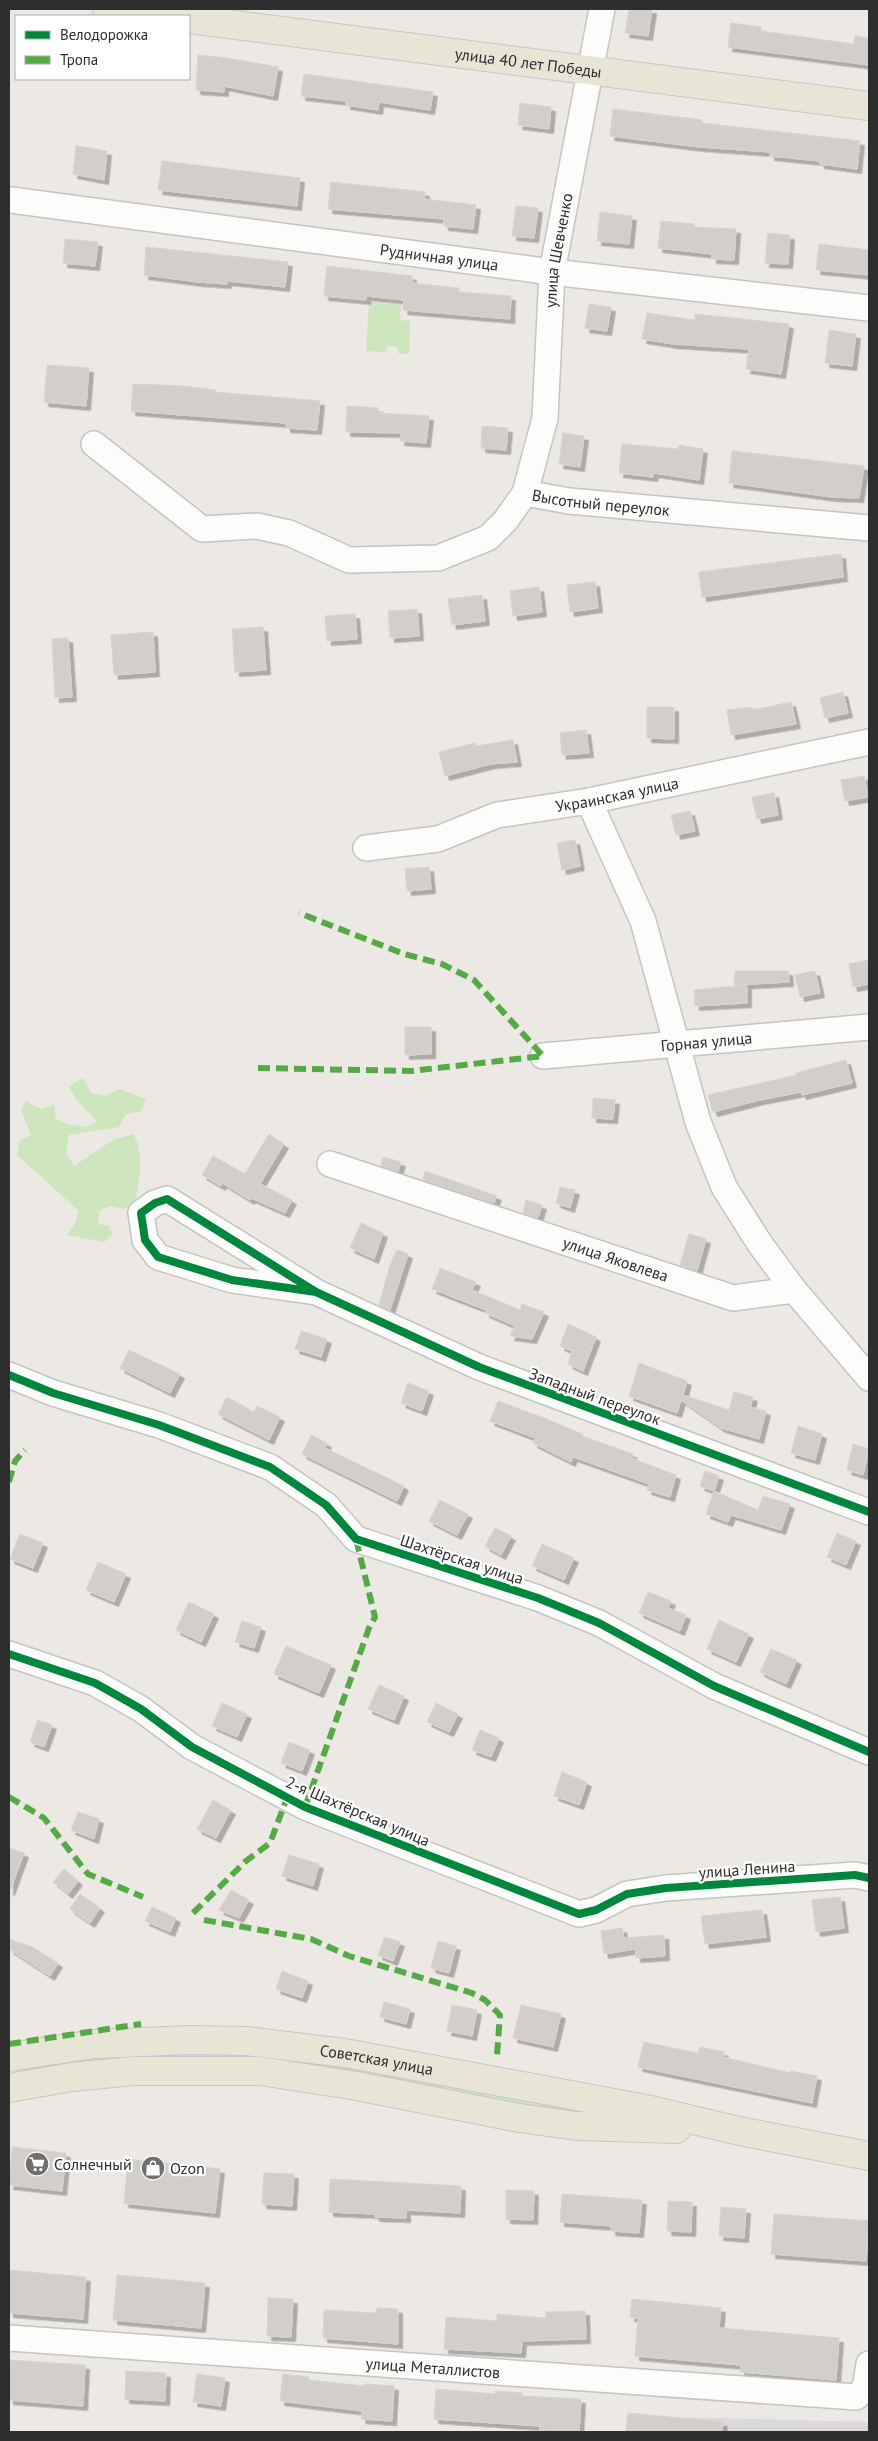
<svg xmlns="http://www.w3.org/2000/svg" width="878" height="2441" viewBox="0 0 878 2441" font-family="'PT Sans',sans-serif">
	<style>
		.industrial { fill: #dcd9db }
		.green { fill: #cee6be }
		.building { fill: #d1cecb; stroke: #d7d4d0; filter: url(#shadow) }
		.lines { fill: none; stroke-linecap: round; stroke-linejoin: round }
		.minor-casing { stroke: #c5c4c5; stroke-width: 28 }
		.major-casing { stroke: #c6c5c4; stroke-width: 30 }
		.minor { stroke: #fcfcfb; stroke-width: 25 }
		.major { stroke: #e8e4d6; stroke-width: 28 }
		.quiet { stroke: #54ab44; stroke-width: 6; stroke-dasharray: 12 6; stroke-linecap: butt }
		.cycleway-casing { stroke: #fff; stroke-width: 11 }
		.cycleway { stroke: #00873e; stroke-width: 8 }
		.labels { text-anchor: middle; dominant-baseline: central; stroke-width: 4.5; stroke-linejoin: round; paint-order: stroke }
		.street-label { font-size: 16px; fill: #2e2e2e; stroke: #fff }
		.poi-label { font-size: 16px; fill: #2e2e2e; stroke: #fff; text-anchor: start }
	</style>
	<defs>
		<filter id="shadow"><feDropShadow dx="4.5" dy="4.5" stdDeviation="0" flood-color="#0004"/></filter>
	</defs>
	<rect width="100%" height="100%" fill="#ece8e4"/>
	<polygon class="industrial" points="670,2417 869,2422 869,2432 671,2432"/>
	<g class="green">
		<polygon points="369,302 401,305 400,320 410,321 409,354 399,354 398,347 388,346 387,352 366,351"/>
		<path d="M83 1078 91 1093 106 1096 119 1089 146 1099 141 1111 126 1114 119 1127 69 1135 66 1153 74 1166 113 1140 133 1134C145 1152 139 1180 136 1201L124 1209 110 1206 100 1210 98 1224 109 1226 113 1234 104 1242 67 1235 75 1224 79 1211 17 1155 20 1140 31 1135 21 1109 26 1101 41 1109 54 1105 56 1119 68 1124 87 1127 97 1121 78 1102 69 1087Z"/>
		<polygon points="148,2051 279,2054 467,2087 597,2116 528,2109 360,2074 31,2072 30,2064"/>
	</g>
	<g class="building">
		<polygon points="629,9 652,9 648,36 625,33"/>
		<polygon points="731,23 761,27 761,31 854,44 855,36 869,38 869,65 728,47"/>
		<polygon points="198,55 227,58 278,67 273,96 224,86 224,92 196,90"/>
		<polygon points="304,74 433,92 430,110 379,102 378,110 346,105 346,101 301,96"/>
		<polygon points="520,103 551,107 549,129 518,125"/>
		<polygon points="613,109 702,120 702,123 860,141 857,169 820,164 820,161 770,156 770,152 699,147 610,136"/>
		<polygon points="76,146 107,151 104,180 73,174"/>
		<polygon points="162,161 300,178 297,206 158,190"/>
		<polygon points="331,182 425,192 424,199 476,205 473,229 444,226 444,219 328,209"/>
		<polygon points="516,206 538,208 534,238 512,236"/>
		<polygon points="600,212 632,216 629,244 597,241"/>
		<polygon points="661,221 694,224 694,227 736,229 734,260 712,259 712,254 658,248"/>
		<polygon points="768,233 790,235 788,264 765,263"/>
		<polygon points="65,239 98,242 95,266 63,263"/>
		<polygon points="819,244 869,250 869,275 816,270"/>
		<polygon points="146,247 288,262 285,287 227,281 227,284 198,282 144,275"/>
		<polygon points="327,266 412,276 412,283 459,288 459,292 511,296 510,319 403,310 404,300 366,296 366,300 324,296"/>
		<polygon points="589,304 611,307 607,331 585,328"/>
		<polygon points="647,313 695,320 695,314 789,324 781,374 746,369 749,349 673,344 642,339"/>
		<polygon points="829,330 856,334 852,366 825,363"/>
		<polygon points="47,365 89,368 86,406 44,402"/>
		<polygon points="133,384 184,386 216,390 215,392 320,401 317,430 286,428 286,423 131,411"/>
		<polygon points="347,406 379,408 378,413 429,416 426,443 400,441 401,433 346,432"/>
		<polygon points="482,426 508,428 506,450 481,448"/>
		<polygon points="563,433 584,436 580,467 559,464"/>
		<polygon points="622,444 678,449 679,445 703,449 699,480 654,473 653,477 619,473"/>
		<polygon points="732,451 864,466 859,498 832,497 729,483"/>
		<polygon points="841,554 843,577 702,597 699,572"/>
		<polygon points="595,582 598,608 570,612 567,585"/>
		<polygon points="539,587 542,612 513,616 510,591"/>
		<polygon points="482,595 485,621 452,625 448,599"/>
		<polygon points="417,609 419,636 390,638 388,611"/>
		<polygon points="355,614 357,639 327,641 325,616"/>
		<polygon points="263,627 266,670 235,672 232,629"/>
		<polygon points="153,632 155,672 114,675 111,635"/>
		<polygon points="68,638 72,697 55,698 52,639"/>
		<polygon points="843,692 848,713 825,718 820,698"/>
		<polygon points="791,702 796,724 731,735 727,710 752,707 752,710"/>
		<polygon points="647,707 674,707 674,739 647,738"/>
		<polygon points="586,730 589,753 562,755 560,733"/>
		<polygon points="513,740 517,762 491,764 445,776 439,752 475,743 476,746"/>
		<polygon points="864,776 868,797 845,801 841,780"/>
		<polygon points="774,793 778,815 757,819 752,797"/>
		<polygon points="690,811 695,831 676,835 671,815"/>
		<polygon points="575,840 580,866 562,870 557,843"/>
		<polygon points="429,867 431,889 407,891 405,869"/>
		<polygon points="869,960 869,984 853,987 849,964"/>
		<polygon points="735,971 788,971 789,982 734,985"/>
		<polygon points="815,971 820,993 800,997 795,975"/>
		<polygon points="747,985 747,1003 695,1006 694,990"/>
		<polygon points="405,1027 431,1027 431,1054 405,1055"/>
		<polygon points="846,1060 852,1083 802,1095 801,1092 760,1100 713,1112 708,1095 797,1075 796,1073"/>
		<polygon points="593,1098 615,1100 613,1119 592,1118"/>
		<polygon points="269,1134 284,1144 260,1184 292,1200 285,1213 251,1198 250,1200 222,1183 221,1186 202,1175 213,1156 245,1174"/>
		<polygon points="383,1157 401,1162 398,1172 381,1166"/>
		<polygon points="425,1171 497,1196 494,1203 423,1180"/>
		<polygon points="560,1187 575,1190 570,1208 556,1203"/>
		<polygon points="526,1200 542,1205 538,1218 523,1213"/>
		<polygon points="361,1223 383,1233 374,1259 350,1248"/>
		<polygon points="689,1234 706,1239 697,1271 680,1265"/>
		<polygon points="397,1250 408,1254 390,1310 379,1305 390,1265"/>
		<polygon points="440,1268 476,1282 472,1290 520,1310 522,1304 544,1312 532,1339 510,1336 515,1326 485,1313 486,1310 432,1289"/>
		<polygon points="568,1324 596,1337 583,1371 568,1364 572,1351 560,1346"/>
		<polygon points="301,1331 327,1339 321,1357 295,1349"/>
		<polygon points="129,1350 180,1374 170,1393 120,1368"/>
		<polygon points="639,1363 687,1381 683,1395 729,1410 734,1392 753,1397 750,1407 766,1411 759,1439 721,1428 681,1400 677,1413 629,1396"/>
		<polygon points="408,1383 429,1391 422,1411 401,1403"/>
		<polygon points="227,1397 254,1412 257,1406 280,1417 269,1440 218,1414"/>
		<polygon points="498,1401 544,1418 582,1434 582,1436 633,1454 631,1458 676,1475 670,1497 647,1490 649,1484 573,1457 571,1462 533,1443 535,1438 490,1421"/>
		<polygon points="798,1426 822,1434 815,1460 791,1453"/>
		<polygon points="311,1435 327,1443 325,1448 404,1486 397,1501 302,1454"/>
		<polygon points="853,1444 869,1449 863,1475 847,1470"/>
		<polygon points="705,1471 719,1476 714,1491 700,1486"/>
		<polygon points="714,1491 758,1510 763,1496 790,1504 781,1530 731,1515 728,1522 706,1514"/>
		<polygon points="440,1500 468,1514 457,1535 429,1521"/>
		<polygon points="495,1528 511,1536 501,1555 485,1546"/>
		<polygon points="837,1533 856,1541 846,1565 827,1557"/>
		<polygon points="20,1534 43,1543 33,1568 10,1559"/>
		<polygon points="542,1544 574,1558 564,1580 532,1566"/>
		<polygon points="98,1562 126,1574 114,1602 86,1590"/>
		<polygon points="648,1592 671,1601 668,1608 686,1615 680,1631 639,1613"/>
		<polygon points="189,1602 214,1614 201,1642 176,1630"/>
		<polygon points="719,1620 749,1634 736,1662 707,1649"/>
		<polygon points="242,1621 261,1627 254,1648 235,1642"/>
		<polygon points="286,1646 331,1665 319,1693 274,1674"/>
		<polygon points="771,1649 797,1660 786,1684 760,1672"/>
		<polygon points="379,1685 404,1696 394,1720 368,1709"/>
		<polygon points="222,1703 247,1714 237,1737 212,1726"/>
		<polygon points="436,1703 458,1714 449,1732 427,1722"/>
		<polygon points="38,1720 52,1725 44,1747 30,1742"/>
		<polygon points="480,1730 499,1738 491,1757 472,1750"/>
		<polygon points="289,1742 310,1750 302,1771 281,1763"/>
		<polygon points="562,1772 587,1782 579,1805 554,1796"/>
		<polygon points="213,1800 231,1810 216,1838 197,1829"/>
		<polygon points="78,1812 99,1819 94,1839 71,1830"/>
		<polygon points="9,1848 24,1853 10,1891 9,1891"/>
		<polygon points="289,1855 319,1864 313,1886 282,1876"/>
		<polygon points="64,1869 78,1881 68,1894 53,1882"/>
		<polygon points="231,1890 249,1900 239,1918 219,1910"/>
		<polygon points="80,1894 100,1908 90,1923 70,1909"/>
		<polygon points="840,1897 844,1928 816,1932 812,1900"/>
		<polygon points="152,1907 176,1918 170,1932 145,1921"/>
		<polygon points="762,1910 766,1937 705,1944 701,1916"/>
		<polygon points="622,1928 624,1938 664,1935 665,1956 636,1958 636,1949 604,1954 601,1931"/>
		<polygon points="385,1937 400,1942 393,1961 378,1955"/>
		<polygon points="9,1939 32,1947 58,1963 50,1976 9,1949"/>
		<polygon points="438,1941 456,1946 449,1973 431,1968"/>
		<polygon points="282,1971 308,1981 302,1998 276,1989"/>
		<polygon points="384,2002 410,2009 406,2024 380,2017"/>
		<polygon points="452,2005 477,2010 472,2036 447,2031"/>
		<polygon points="521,2005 561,2014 553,2047 513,2038"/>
		<polygon points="644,2042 698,2053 700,2047 724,2052 723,2057 790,2073 790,2071 817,2076 812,2103 638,2067"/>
		<polygon points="12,2147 66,2153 62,2191 9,2185"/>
		<polygon points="128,2159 220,2169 215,2213 124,2203"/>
		<polygon points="264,2173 294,2174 292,2206 262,2204"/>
		<polygon points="330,2179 461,2186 460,2213 406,2210 406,2218 375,2217 375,2214 329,2212"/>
		<polygon points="506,2190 534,2191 533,2220 506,2219"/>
		<polygon points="562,2194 642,2200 639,2233 611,2231 611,2226 560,2222"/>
		<polygon points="668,2201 692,2202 691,2232 667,2231"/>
		<polygon points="721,2207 746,2209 744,2238 719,2236"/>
		<polygon points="774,2214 869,2221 866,2261 771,2254"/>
		<polygon points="9,2270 86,2277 83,2319 9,2313"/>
		<polygon points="117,2275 205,2283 201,2328 113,2320"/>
		<polygon points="268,2298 293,2299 291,2337 267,2336"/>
		<polygon points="632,2299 721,2308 719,2328 839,2338 836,2380 740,2372 741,2365 635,2356 638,2318 630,2317"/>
		<polygon points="377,2308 398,2309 398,2344 323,2338 324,2310 376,2313"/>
		<polygon points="585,2311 586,2339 522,2341 521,2353 444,2349 446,2317 497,2321 497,2314 546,2318 546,2312"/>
		<polygon points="9,2360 85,2365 83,2406 9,2400"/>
		<polygon points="126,2371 166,2373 165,2401 125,2399"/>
		<polygon points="197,2374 225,2378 221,2406 193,2402"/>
		<polygon points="283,2374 309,2377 309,2380 364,2386 364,2384 394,2386 392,2421 361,2419 362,2411 280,2401"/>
		<polygon points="436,2389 495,2394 495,2391 522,2393 522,2396 581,2399 579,2432 540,2431 540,2426 434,2419"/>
		<polygon points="628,2413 723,2422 722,2432 626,2432"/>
	</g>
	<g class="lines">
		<g class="minor-casing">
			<g id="minor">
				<path id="s1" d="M11 200 552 272 869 308"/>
				<path id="s2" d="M94 444 202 529 257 526 289 533 349 560 438 558 488 538 506 520 525 493 569 501 869 528"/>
				<path id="s3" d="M525 493 545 418 552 272 602 9"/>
				<polyline points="589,801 643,921 698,1122 724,1187 760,1244 794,1290"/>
				<path id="s4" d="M366 848 438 839 497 815 589 801 869 742"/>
				<path id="s5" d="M543 1056 869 1027"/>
				<path id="s6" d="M330 1164 733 1298 794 1290 869 1378"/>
				<polyline points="316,1292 232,1280 158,1257 145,1240 141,1213 155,1203 167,1199 316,1292 479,1367 869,1512"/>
				<polyline points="9,1375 53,1393 159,1425 270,1467 326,1505 356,1539 538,1598 599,1623 714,1686 869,1752"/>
				<polyline points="9,1654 95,1683 141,1709 192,1747 305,1807 579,1914 596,1910 627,1894 666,1888 855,1875 869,1878"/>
				<path id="s7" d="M9 2338 856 2397 865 2388 869 2364"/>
			</g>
		</g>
		<g class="major-casing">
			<g id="major">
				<polyline points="107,9 168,16"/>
				<path id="s8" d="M189 19 869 106"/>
				<path id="s9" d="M9 2057 95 2044 190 2040 246 2041 345 2053 651 2110 739 2131 869 2156"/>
				<polyline points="9,2088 72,2077 133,2071 260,2071 357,2086 519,2118 577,2126 676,2129"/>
			</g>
		</g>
		<use href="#minor" class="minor"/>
		<use href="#major" class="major"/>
		<g class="quiet">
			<polyline points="258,1068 411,1071 543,1056 474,980 442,964 404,954 299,913"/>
			<polyline points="9,1482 15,1461 25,1450"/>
			<polyline points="9,1797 44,1818 88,1874 143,1897"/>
			<polyline points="305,1807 369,1628 375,1617 356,1539"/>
			<polyline points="193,1913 246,1861 270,1843 287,1798"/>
			<polyline points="204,1920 311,1939 349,1956 472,1993 485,2000 500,2015 497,2055"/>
			<polyline points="9,2044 141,2024"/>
		</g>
		<g class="cycleway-casing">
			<g id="cycleway">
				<polyline points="316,1292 232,1280 158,1257 145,1240 141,1213 155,1203 167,1199 316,1292 479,1367 869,1512"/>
				<polyline points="9,1375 53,1393 159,1425 270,1467 326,1505 356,1539 538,1598 599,1623 714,1686 869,1752"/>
				<polyline points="9,1654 95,1683 141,1709 192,1747 305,1807 579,1914 596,1910 627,1894 666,1888 855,1875 869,1878"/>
			</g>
		</g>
		<use href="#cycleway" class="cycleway"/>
	</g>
	<defs>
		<g id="supermarket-disc" transform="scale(1.25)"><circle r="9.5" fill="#706f6e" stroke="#fff"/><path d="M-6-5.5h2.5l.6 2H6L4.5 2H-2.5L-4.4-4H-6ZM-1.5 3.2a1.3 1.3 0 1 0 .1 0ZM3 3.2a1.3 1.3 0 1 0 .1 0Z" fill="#fff"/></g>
		<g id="shop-disc" transform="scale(1.25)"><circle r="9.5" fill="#706f6e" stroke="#fff"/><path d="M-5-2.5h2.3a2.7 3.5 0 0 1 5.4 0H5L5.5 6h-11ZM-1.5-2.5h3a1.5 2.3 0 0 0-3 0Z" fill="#fff"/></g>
	</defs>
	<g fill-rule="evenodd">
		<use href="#supermarket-disc" x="37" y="2164"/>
		<use href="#shop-disc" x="153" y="2168"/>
	</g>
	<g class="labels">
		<g class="street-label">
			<text stroke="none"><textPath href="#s8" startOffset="342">улица 40 лет Победы</textPath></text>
			<text stroke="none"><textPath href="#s3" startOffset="246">улица Шевченко</textPath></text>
			<text stroke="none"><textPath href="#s1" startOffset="432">Рудничная улица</textPath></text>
			<text stroke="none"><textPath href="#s2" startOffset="569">Высотный переулок</textPath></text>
			<text stroke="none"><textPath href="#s4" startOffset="258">Украинская улица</textPath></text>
			<text stroke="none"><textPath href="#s5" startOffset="164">Горная улица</textPath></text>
			<text stroke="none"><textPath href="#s6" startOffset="301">улица Яковлева</textPath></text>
			<text transform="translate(595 1396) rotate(20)">Западный переулок</text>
			<text transform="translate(462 1559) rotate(18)">Шахтёрская улица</text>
			<text transform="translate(358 1811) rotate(23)">2-я Шахтёрская улица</text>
			<text transform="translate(747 1869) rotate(-4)">улица Ленина</text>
			<text stroke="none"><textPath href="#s9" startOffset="370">Советская улица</textPath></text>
			<text stroke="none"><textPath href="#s7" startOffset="425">улица Металлистов</textPath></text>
		</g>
		<g class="poi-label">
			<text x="54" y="2164">Солнечный</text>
			<text x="170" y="2168">Ozon</text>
		</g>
	</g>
	<rect width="878" height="2441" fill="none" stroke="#2e2e2e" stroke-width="20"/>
	<rect x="15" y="15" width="175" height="65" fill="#ffffff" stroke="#ababab"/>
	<rect x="25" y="31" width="25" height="8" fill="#00873e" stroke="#ababab"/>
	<text x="60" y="40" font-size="15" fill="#2e2e2e">Велодорожка</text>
	<rect x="25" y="56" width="25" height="8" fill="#54ab44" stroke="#ababab"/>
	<text x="60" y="65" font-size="15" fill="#2e2e2e">Тропа</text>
</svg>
